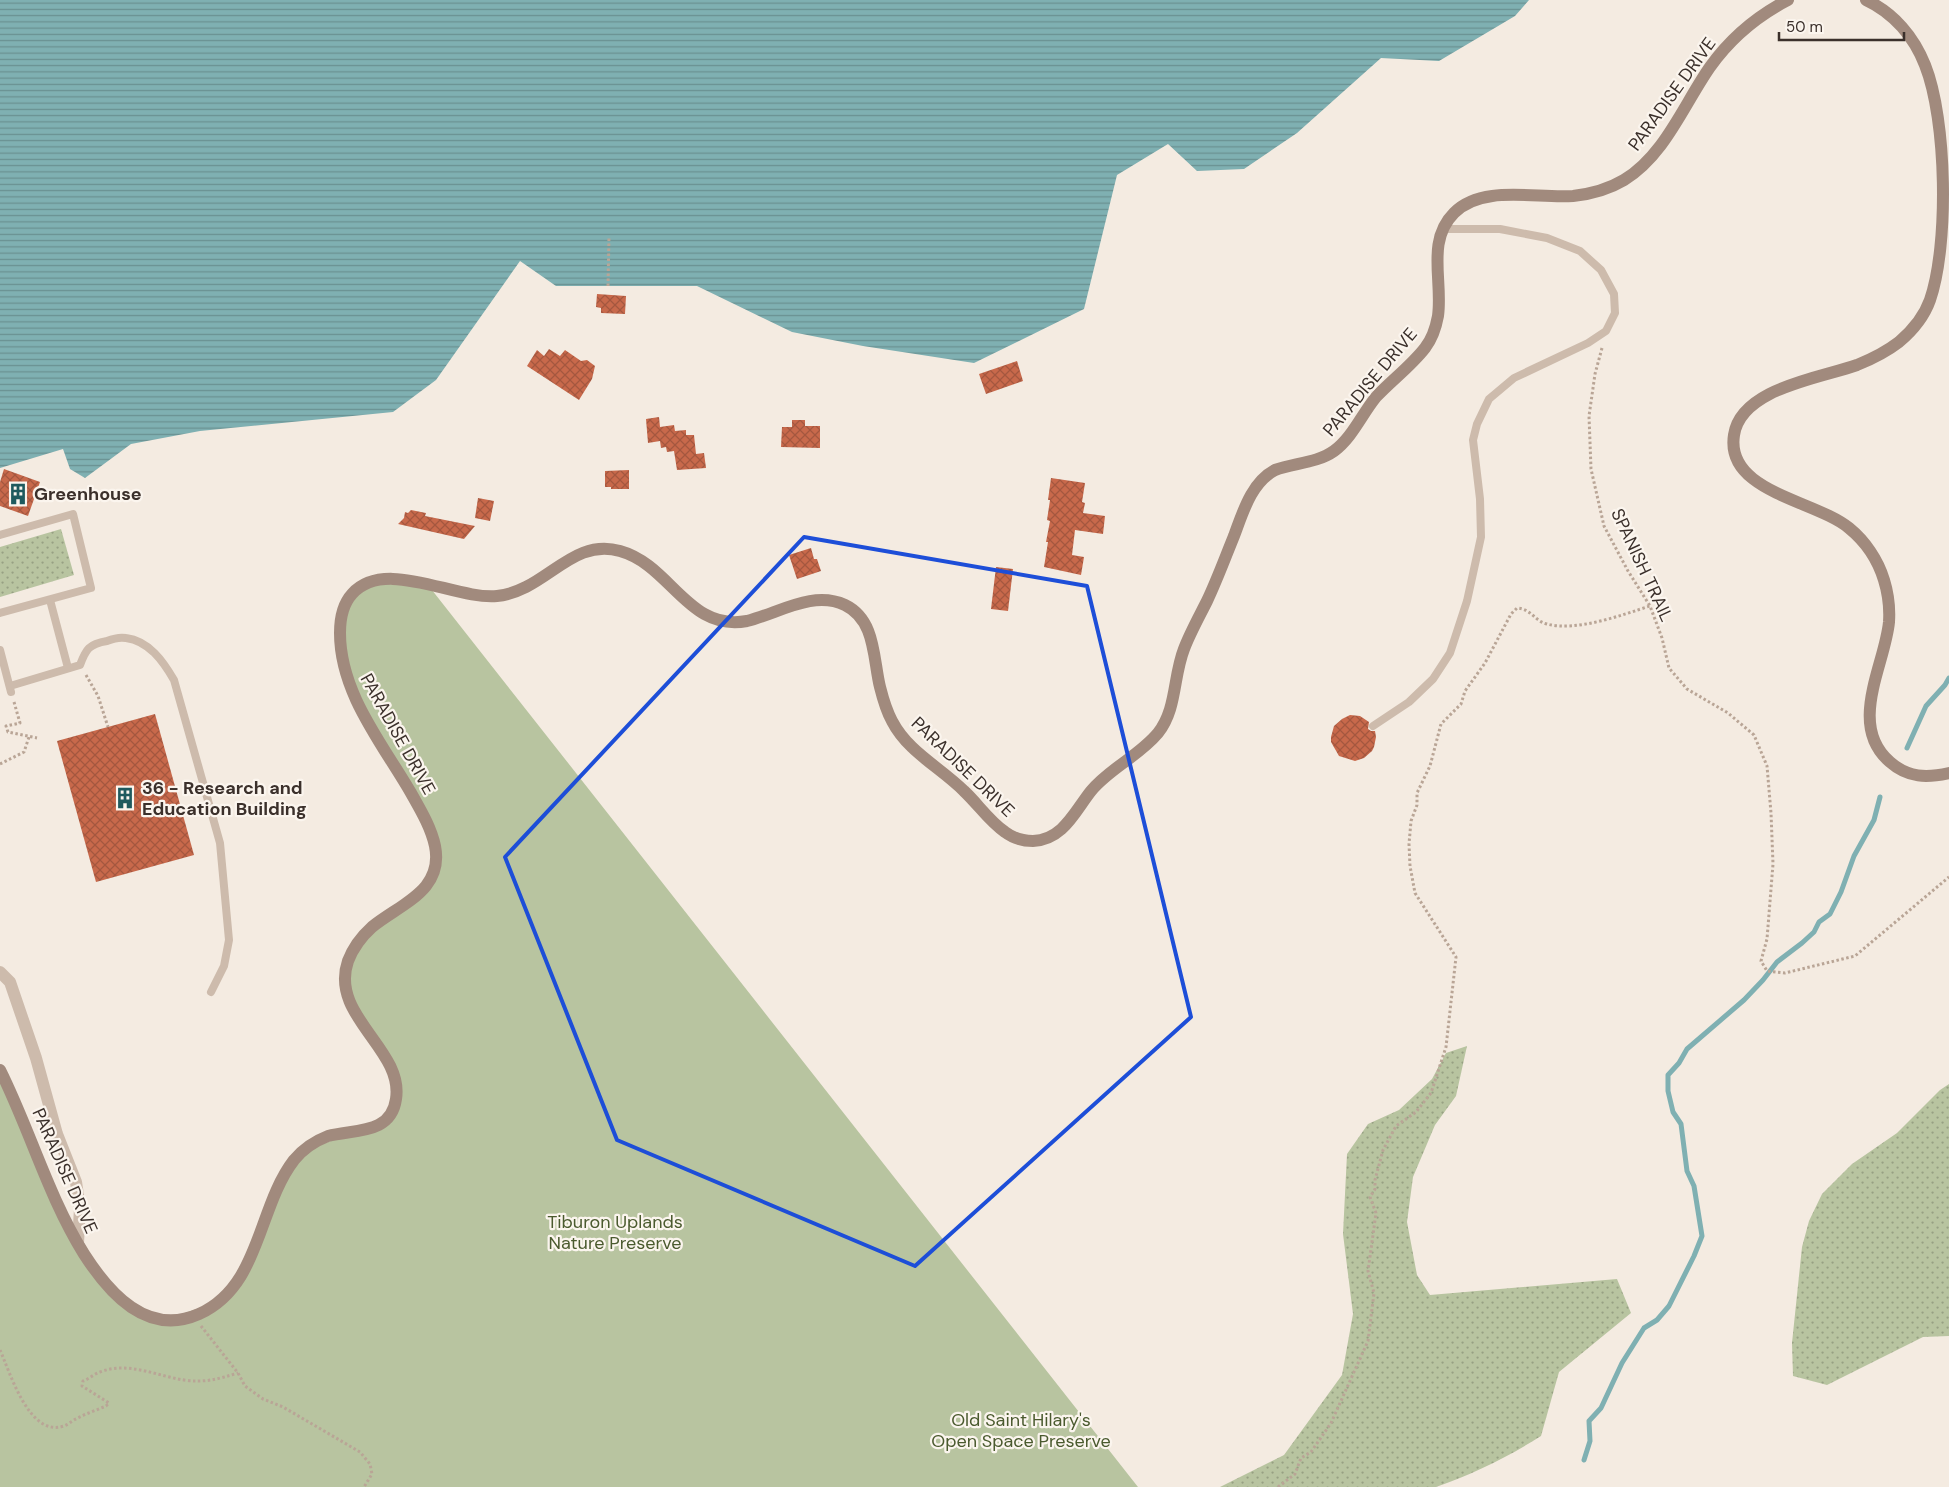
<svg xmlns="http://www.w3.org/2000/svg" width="1949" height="1487" viewBox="0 0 1949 1487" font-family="'DM Sans',sans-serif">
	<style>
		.grass { fill: url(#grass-dots) }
		.park { fill: #b8c4a0 }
		.water { fill: url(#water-rules) }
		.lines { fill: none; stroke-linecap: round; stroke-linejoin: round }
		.stream { stroke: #7fb0b2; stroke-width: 5 }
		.building { fill: url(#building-cross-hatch) }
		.path { stroke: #b9a596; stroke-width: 3; stroke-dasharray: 2.5 2.5; stroke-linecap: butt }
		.lane { stroke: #cdbbac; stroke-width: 8 }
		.street { stroke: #cdbbac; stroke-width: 12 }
		.secondary { stroke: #a18a7d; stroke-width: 12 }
		.marked { fill: none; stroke: #1d4ed8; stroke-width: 4; stroke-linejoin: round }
		.labels { text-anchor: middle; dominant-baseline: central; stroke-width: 4.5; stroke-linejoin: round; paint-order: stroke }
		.street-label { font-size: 18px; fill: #3b302b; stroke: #fbf5ee }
		.poi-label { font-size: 18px; font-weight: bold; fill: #3b302b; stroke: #fbf5ee; text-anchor: start }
		.park-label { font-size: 18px; fill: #4a5a2e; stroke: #fbf5ee }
	</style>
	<defs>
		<pattern id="grass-dots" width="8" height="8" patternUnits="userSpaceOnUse" patternTransform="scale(1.25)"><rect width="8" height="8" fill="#b8c4a0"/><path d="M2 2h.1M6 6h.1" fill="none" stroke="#97a083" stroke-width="1.8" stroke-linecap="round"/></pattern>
		<pattern id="water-rules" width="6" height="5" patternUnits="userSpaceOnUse" patternTransform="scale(1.25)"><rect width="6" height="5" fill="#7fb0b2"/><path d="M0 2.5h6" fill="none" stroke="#699091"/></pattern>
		<pattern id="building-cross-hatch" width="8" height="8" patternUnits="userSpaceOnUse" patternTransform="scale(1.25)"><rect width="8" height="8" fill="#c8694b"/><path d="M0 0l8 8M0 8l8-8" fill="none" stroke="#a4573f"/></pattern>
	</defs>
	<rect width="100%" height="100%" fill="#f4ebe1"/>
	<g class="grass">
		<polygon points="61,529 74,575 0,597 0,547"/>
		<path d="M1467 1046 1456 1096 1435 1125 1413 1177 1407 1222 1417 1275 1430 1295 1617 1279 1631 1313 1559 1372 1541 1436C1508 1457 1473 1474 1436 1487H1220L1284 1455 1342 1375 1353 1314 1343 1234 1347 1154 1368 1124 1399 1110 1432 1079 1446 1053Z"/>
		<polygon points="1949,1084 1949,1336 1923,1337 1827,1385 1793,1376 1792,1343 1802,1247 1809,1221 1822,1194 1852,1164 1897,1133 1940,1090"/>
	</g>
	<polygon class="park" points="368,583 428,585 1138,1487 0,1487 0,1070 42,1170 111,1290 165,1320 222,1300 301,1152 385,1121 396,1087 347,993 354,949 427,885 434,843 351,690 342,613"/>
	<polygon class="water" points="0,0 1529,0 1515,16 1439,61 1381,58 1297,133 1244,169 1197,171 1168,144 1117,175 1084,309 974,363 863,346 792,332 697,286 556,286 520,261 436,380 393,412 200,431 131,444 85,478 70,469 63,449 0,468"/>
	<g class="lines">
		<g class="stream">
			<polyline points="1907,748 1926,706 1945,685 1949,678"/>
			<polyline points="1584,1460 1590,1441 1589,1421 1601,1408 1622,1363 1644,1328 1657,1320 1669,1306 1694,1256 1702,1236 1694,1186 1687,1171 1681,1124 1673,1112 1668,1091 1668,1075 1679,1063 1687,1049 1744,1000 1763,980 1777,962 1802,943 1814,932 1819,922 1830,914 1841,892 1854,856 1874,820 1880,797"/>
		</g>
	</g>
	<g class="building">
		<polygon points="597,294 626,296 625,314 601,313 601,308 596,307"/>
		<polygon points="549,349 560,356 565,350 581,361 587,360 595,366 592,379 579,400 527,366 537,350 544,356"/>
		<polygon points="1017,361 1023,381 986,394 979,374"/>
		<polygon points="659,417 660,427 674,425 675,431 686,430 686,435 694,435 696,454 704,453 706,468 677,470 674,451 667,452 666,447 661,448 660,441 648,443 646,419"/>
		<polygon points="792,420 805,420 805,426 820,426 820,448 781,447 782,427 792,427"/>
		<polygon points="4,469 40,482 28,516 0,506 0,482"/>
		<polygon points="629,470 629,489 611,489 611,487 605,487 605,471"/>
		<polygon points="1051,478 1085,483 1082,502 1085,503 1083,513 1105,516 1103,534 1075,530 1072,555 1084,557 1081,575 1044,567 1048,542 1046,542 1050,521 1047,520 1050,500 1048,500"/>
		<polygon points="478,498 494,501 490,521 475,518"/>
		<polygon points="411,510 426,513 425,516 475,526 464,539 398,524 404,518 405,512 408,513"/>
		<polygon points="811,548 814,559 817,559 821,571 797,579 789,555"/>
		<polygon points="996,567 1013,569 1008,611 991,609"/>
		<polygon points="155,714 194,855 96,882 57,741"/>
		<polygon points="1350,715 1360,716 1369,722 1368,729 1371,731 1375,731 1376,737 1374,747 1372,751 1364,758 1355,761 1339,756 1331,742 1331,737 1334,726 1342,719"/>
	</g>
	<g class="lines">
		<g class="path">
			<polyline points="608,286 609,236"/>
			<polyline points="1602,348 1595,374 1589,416 1591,469 1604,526 1628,571 1650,606 1662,638 1669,668 1687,689 1728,713 1754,735 1767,766 1771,813 1773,864 1767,939 1761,961 1767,971 1785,973 1855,956 1949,877"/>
			<polyline points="86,675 98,696 108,727"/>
			<polyline points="14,702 20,723 6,726 8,732 37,738"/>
			<polyline points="0,764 24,752 29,737"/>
			<polyline points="201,1326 238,1373 245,1386 263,1399 283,1407 360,1452 370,1464 372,1474 364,1487"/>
			<path d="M0 1350C10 1372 29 1438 64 1426 69 1424 73 1420 78 1418 87 1413 97 1410 106 1406L109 1403 82 1386 83 1381C89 1379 94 1374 100 1372 128 1361 157 1376 184 1380 205 1383 218 1379 238 1373"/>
			<path d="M1278 1487 1295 1474 1301 1458 1311 1452 1331 1423 1368 1341 1374 1293 1368 1271 1376 1213 1370 1197 1375 1189V1180L1383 1150 1396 1126 1416 1112 1431 1093 1446 1047 1456 957 1415 893 1410 866 1409 844 1411 821 1417 805V793L1430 766 1441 724 1461 704 1465 691 1485 663 1511 614 1517 608C1532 609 1534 621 1547 624 1576 632 1622 615 1650 606"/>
		</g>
		<g class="lane">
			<polyline points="0,535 73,514 91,588 0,613"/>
			<polyline points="50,600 68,668"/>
			<polyline points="0,650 11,692"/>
			<path d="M10 686 80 665C86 649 89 644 107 641 112 639 120 637 126 638 149 641 163 661 174 680L220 843 229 940 224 966 211 992"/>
			<polyline points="1373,726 1409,702 1433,679 1450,653 1467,601 1481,537 1480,499 1473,440 1477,424 1489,399 1514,378 1588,343 1606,331 1615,313 1614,294 1601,270 1580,251 1547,238 1500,229 1443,229"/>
		</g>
		<polyline class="street" points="0,972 10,982 36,1058 57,1134 76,1182 80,1208 78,1243"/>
		<g class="secondary">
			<path d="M1866 0C1894 13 1914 37 1925 65 1947 120 1949 245 1930 300 1924 317 1912 331 1899 342 1886 352 1872 359 1857 365 1821 378 1741 388 1734 435 1725 492 1815 500 1849 528 1865 541 1878 560 1884 580 1888 593 1890 607 1889 622 1885 665 1847 725 1890 762 1908 778 1927 778 1949 773"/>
			<path d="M0 1070C30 1130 48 1196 84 1254 109 1293 147 1337 199 1314 261 1286 257 1208 294 1160 303 1149 315 1141 328 1136 354 1129 391 1135 396 1099 404 1049 329 1016 348 961 353 948 362 936 372 927 400 904 444 891 435 846 431 827 420 809 411 793 382 743 340 693 340 633 340 619 342 605 352 594 385 557 455 600 497 596 546 591 571 537 620 551 671 565 688 632 747 621 779 613 813 590 845 605 876 620 873 659 880 687 883 699 886 710 892 721 908 752 940 767 964 791 978 804 989 821 1005 832 1013 838 1023 841 1033 841 1063 840 1075 811 1091 791 1110 768 1139 756 1158 733 1177 709 1173 677 1184 649 1190 633 1199 617 1207 601 1217 580 1225 558 1234 536 1243 512 1251 483 1275 470 1294 463 1317 463 1334 451 1352 438 1362 414 1376 397 1392 380 1411 366 1425 348 1432 339 1436 327 1438 316 1443 281 1426 241 1454 213 1482 184 1537 199 1573 196 1591 194 1609 189 1624 180 1665 155 1684 104 1710 67 1730 39 1757 16 1788 0"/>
		</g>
	</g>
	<path class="marked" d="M804 537 1087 586 1191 1017 915 1266 617 1140 505 857Z"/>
	<defs>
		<g id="building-bare" transform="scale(1.725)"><path d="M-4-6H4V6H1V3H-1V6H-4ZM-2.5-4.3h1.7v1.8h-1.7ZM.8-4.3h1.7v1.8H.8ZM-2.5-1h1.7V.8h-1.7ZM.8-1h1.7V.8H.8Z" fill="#1f5a5e" stroke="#fbf5ee" stroke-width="2.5" paint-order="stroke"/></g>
	</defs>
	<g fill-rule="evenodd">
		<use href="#building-bare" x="18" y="494"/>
		<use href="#building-bare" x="125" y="798"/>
	</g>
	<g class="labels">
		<g class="street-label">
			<text transform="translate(1672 94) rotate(-54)">PARADISE DRIVE</text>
			<text transform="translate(1370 382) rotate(-50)">PARADISE DRIVE</text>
			<text transform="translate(1642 565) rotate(65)">SPANISH TRAIL</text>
			<text transform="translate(398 734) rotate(61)">PARADISE DRIVE</text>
			<text transform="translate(963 767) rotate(44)">PARADISE DRIVE</text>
			<text transform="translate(65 1171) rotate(66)">PARADISE DRIVE</text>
		</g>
		<g class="poi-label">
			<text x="34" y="494">Greenhouse</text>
			<text x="142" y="788">36 - Research and<tspan x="142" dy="21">Education Building</tspan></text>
		</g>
		<g class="park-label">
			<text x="615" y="1222">Tiburon Uplands<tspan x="615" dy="21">Nature Preserve</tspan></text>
			<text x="1021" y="1420">Old Saint Hilary's<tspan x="1021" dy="21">Open Space Preserve</tspan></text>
		</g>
	</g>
	<path d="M1779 32v8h125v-8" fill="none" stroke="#3b302b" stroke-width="2.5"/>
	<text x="1786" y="32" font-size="15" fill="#3b302b" stroke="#fbf5ee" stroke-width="4" paint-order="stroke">50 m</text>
</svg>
